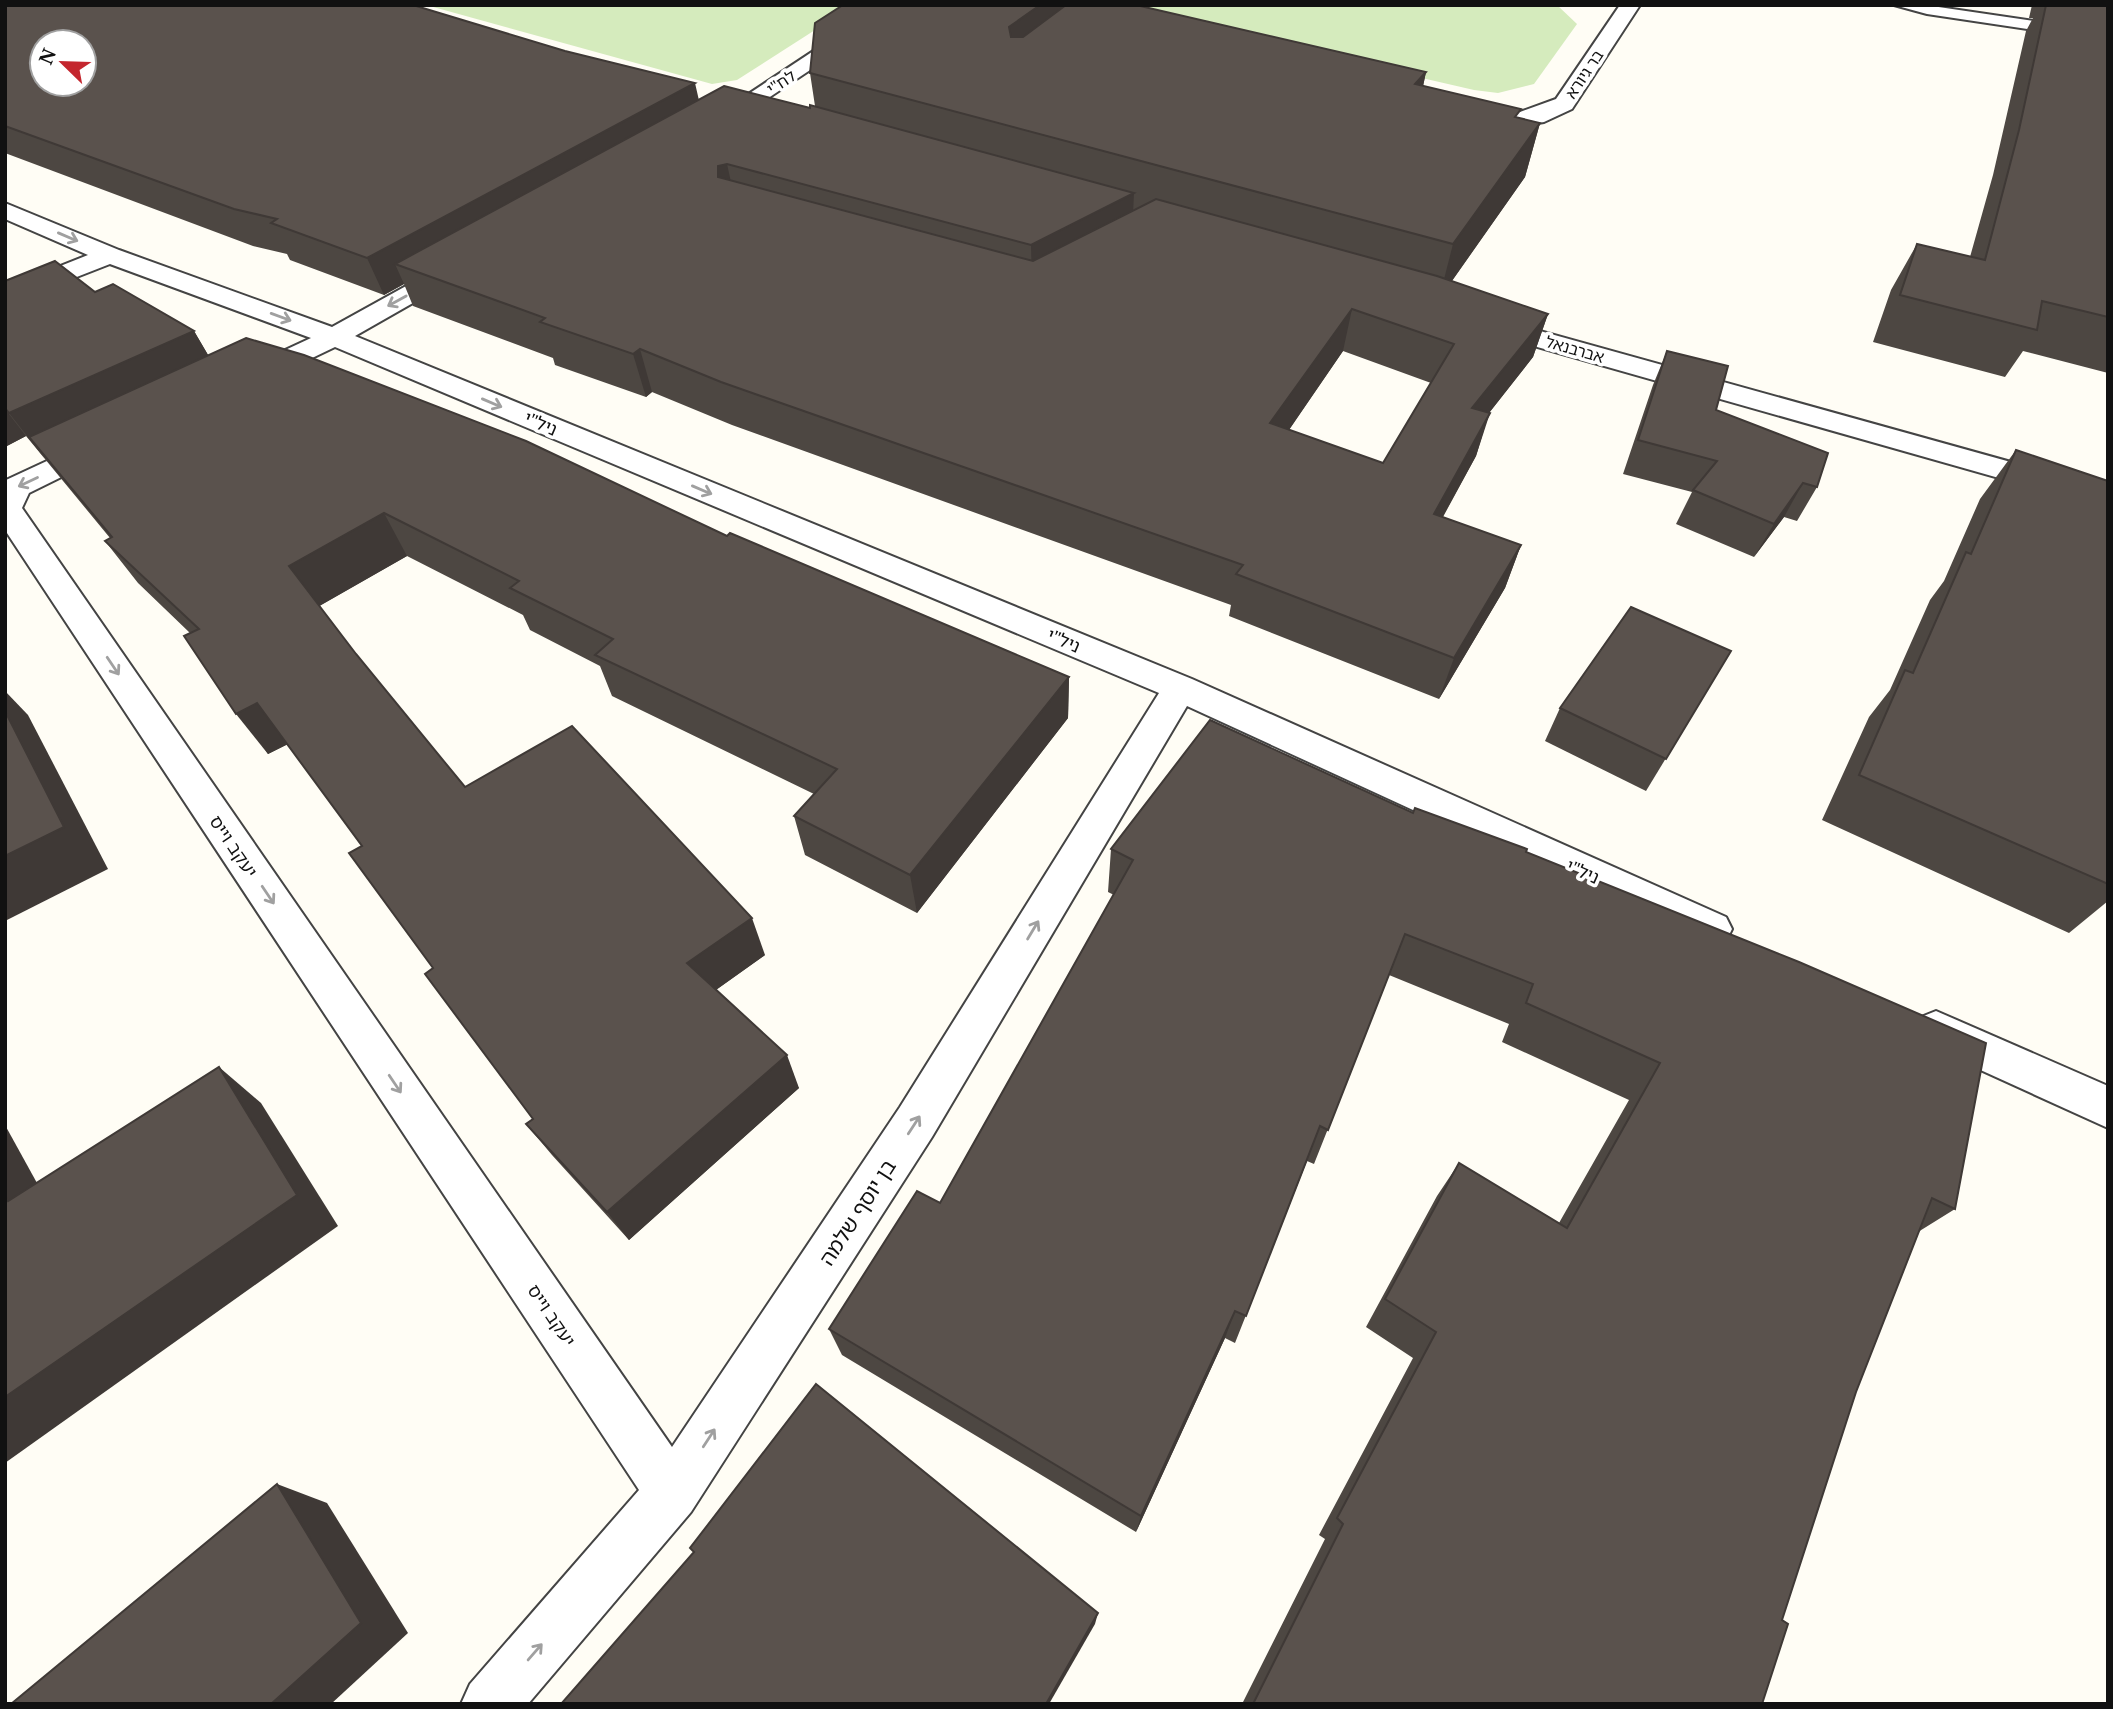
<svg xmlns="http://www.w3.org/2000/svg" width="2113" height="1709" viewBox="0 0 2113 1709" font-family="'Noto Serif','Noto Sans Hebrew',serif">
	<style>
		.green { fill: #d5ebbd }
		.lines { fill: none; stroke-linecap: round; stroke-linejoin: round }
		.service-casing { stroke: #444; stroke-width: 4 }
		.minor-casing { stroke: #444; stroke-width: 4 }
		.service { fill: #fff; fill-rule: evenodd }
		.minor { fill: #fff; fill-rule: evenodd }
		.wall { fill: #4d4742; fill-rule: evenodd }
		.shaded-wall { fill: #3f3936 }
		.building { fill: #5a524d; stroke: #3f3936; stroke-width: 2; fill-rule: evenodd }
		.oneway { stroke: #a0a0a0 }
		.labels { text-anchor: middle; dominant-baseline: central; stroke-width: 7; stroke-linejoin: round; paint-order: stroke }
		.far-street-label { font-size: 16px; fill: #111; stroke: #fff }
		.street-label { font-size: 18px; fill: #111; stroke: #fff }
		.near-street-label { font-size: 21px; fill: #111; stroke: #fff }
	</style>
	<rect width="100%" height="100%" fill="#fffdf5"/>
	<g class="green">
		<polygon points="426,5 854,5 737,80 712,84"/>
		<polygon points="1105,5 1557,5 1577,24 1534,84 1498,93 1474,90"/>
	</g>
	<g class="lines">
		<g class="service-casing">
			<polygon id="service" points="1894,5 1925,5 2082,28 2108,33 2108,41 1927,14"/>
		</g>
		<g class="minor-casing">
			<g id="minor">
				<polygon points="883,5 907,5 725,127 717,129 706,122"/>
				<polygon points="1620,5 1640,5 1572,109 1544,122 1520,126 1468,118 1457,111 1468,104 1520,112 1556,99"/>
				<polygon points="5,203 119,250 332,327 444,265 462,265 466,270 462,275 355,336 1192,679 1726,917 1732,929 1726,941 1712,946 1698,941 1187,706 932,1137 691,1512 528,1704 461,1704 470,1684 639,1490 5,530 6,480 90,441 100,438 110,441 115,447 110,453 29,493 22,508 672,1447 900,1107 1159,693 335,347 260,383 250,385 240,383 236,377 240,371 311,338 110,264 5,305 5,288 88,255 5,219"/>
				<polygon points="1490,317 2108,489 2108,509 1481,331 1477,325 1481,319"/>
				<polygon points="1936,1011 2108,1086 2108,1128 1921,1043 1915,1030 1921,1017"/>
			</g>
		</g>
		<use href="#service" class="service"/>
		<use href="#minor" class="minor"/>
	</g>
	<g class="wall">
		<path d="M5 5 699 99 810 108 815 106 810 73 1064 7 1426 72 1423 86 1518 118 1540 123 1525 177 1452 281 1548 314 1533 357 1489 413 1476 456 1443 517 1521 545 1505 588 1439 699 1229 616 1231 605 732 425 652 392 646 397 555 365 553 358 413 306 404 284 384 295 290 260 287 254 253 246 5 153ZM1343 351 1431 383 1383 463 1289 430Z"/>
		<polygon points="2032,5 2108,5 2108,373 2023,351 2005,377 1873,342 1891,290 1917,244 1970,257 1993,175 2026,31 2033,18 2029,18"/>
		<polygon points="5,281 95,292 194,331 208,355 727,536 1069,677 1068,718 917,913 805,855 794,816 814,794 612,696 600,666 530,630 523,615 407,556 319,606 356,654 465,787 765,955 716,990 799,1088 629,1240 552,1155 526,1124 533,1119 433,968 362,846 288,744 268,754 190,633 138,583 105,541 110,538 26,436 5,447"/>
		<polygon points="1667,351 1716,410 1817,487 1797,521 1784,517 1754,557 1676,524 1692,492 1623,474 1653,385"/>
		<polygon points="2016,450 2108,481 2108,901 2069,933 1822,820 1869,717 1890,690 1930,600 1944,581 1980,499"/>
		<polygon points="1731,651 1646,791 1545,741 1560,708"/>
		<polygon points="1413,813 1526,852 1955,1209 1918,1232 1856,1392 1782,1620 1762,1704 1242,1704 1325,1539 1319,1535 1413,1358 1366,1327 1437,1196 1459,1163 1559,1223 1629,1100 1502,1042 1509,1024 1389,975 1314,1164 1307,1161 1235,1343 1225,1338 1136,1532 842,1355 829,1329 940,1203 1114,895 1108,892 1111,849"/>
	</g>
	<g class="shaded-wall">
		<polygon points="1040,5 1064,5 1064,39 1010,78 1009,27"/>
		<polygon points="1426,72 1415,124 1415,84"/>
		<polygon points="695,83 703,118 395,264 404,284 384,295 367,258"/>
		<polygon points="1540,123 1525,177 1439,299 1453,244"/>
		<polygon points="727,164 736,205 718,177 718,166"/>
		<polygon points="1134,193 1132,235 1032,287 1031,245"/>
		<polygon points="1352,309 1343,351 1264,466 1270,423"/>
		<polygon points="1548,314 1533,357 1459,451 1472,408"/>
		<polygon points="194,331 221,377 29,437 45,459 9,413"/>
		<polygon points="640,349 652,392 646,397 633,354"/>
		<polygon points="5,409 26,436 5,447"/>
		<polygon points="1490,413 1476,456 1421,556 1434,514"/>
		<polygon points="1803,483 1784,517 1754,557 1774,524"/>
		<polygon points="384,513 407,556 316,608 289,566"/>
		<polygon points="1521,545 1505,588 1439,699 1454,658"/>
		<polygon points="1069,677 1068,718 917,913 910,875"/>
		<polygon points="5,691 28,715 108,869 5,921"/>
		<polygon points="257,703 288,744 268,754 236,714"/>
		<polygon points="752,918 765,955 703,999 687,963"/>
		<polygon points="787,1055 799,1088 629,1240 607,1212"/>
		<polygon points="219,1067 261,1103 338,1226 5,1463 5,1397"/>
		<polygon points="5,1125 64,1232 8,1201 5,1196"/>
		<polygon points="1235,1311 1225,1338 1136,1532 1141,1516"/>
		<polygon points="277,1484 327,1503 408,1633 331,1704 271,1704"/>
		<polygon points="1098,1613 1095,1624 1049,1704 1046,1704"/>
	</g>
	<g class="building">
		<path d="M5 5H413L565 51 695 83 367 258 271 223 277 219 234 209 5 126ZM42 42H84V84H42Z"/>
		<polygon points="843,5 1040,5 1009,27 1011,37 1023,37 1066,5 1136,5 1426,72 1415,84 1521,109 1515,117 1540,123 1453,244 810,73 815,23"/>
		<polygon points="2046,5 2108,5 2108,317 2042,301 2037,330 1900,295 1917,244 1985,260 2019,130"/>
		<path d="M724 86 810 108V105L1134 193 1031 245 727 164 718 166V177L1033 261 1156 199 1437 276 1548 314 1472 408 1490 413 1434 514 1521 545 1454 658 1236 574 1243 565 721 382 640 349 633 354 540 322 545 318 395 264ZM1352 309 1454 344 1383 463 1270 423Z"/>
		<polygon points="55,261 95,292 113,284 194,331 9,413 5,408 5,281"/>
		<polygon points="246,338 304,355 526,441 727,536 730,533 1069,677 910,875 794,816 837,769 595,655 613,639 510,588 519,581 384,513 289,566 356,654 465,787 572,726 752,918 687,963 787,1055 607,1212 526,1124 533,1119 425,974 433,968 349,853 362,846 257,703 236,714 184,636 199,629 105,541 112,537 29,437"/>
		<polygon points="1667,351 1728,366 1716,410 1828,453 1817,487 1803,483 1774,524 1693,490 1717,461 1638,440"/>
		<polygon points="2016,450 2108,481 2108,884 1859,775 1905,670 1913,673 1966,552 1971,554"/>
		<polygon points="1631,607 1731,651 1666,759 1560,708"/>
		<polygon points="5,711 64,827 5,856"/>
		<polygon points="1210,720 1413,813 1415,808 1527,849 1526,852 1799,962 1986,1043 1955,1209 1932,1198 1856,1392 1782,1620 1788,1624 1762,1704 1253,1704 1343,1524 1337,1518 1436,1332 1385,1299 1459,1163 1567,1228 1660,1063 1526,1003 1533,984 1405,934 1328,1130 1320,1126 1246,1316 1235,1311 1141,1516 829,1329 917,1191 940,1203 1133,860 1111,849"/>
		<polygon points="219,1067 297,1195 5,1397 5,1196 8,1201"/>
		<polygon points="816,1384 1098,1613 1046,1704 561,1704 694,1552 690,1548"/>
		<polygon points="277,1484 361,1623 271,1704 11,1704"/>
	</g>
	<defs><path id="oneway-shaft" d="M-6 0H5M1.5-3L5.5 0L1.5 3" fill="none" stroke-width="1.6" stroke-linecap="round" stroke-linejoin="round" transform="scale(1.75)"/></defs>
	<g class="oneway">
		<use href="#oneway-shaft" transform="translate(68 237) rotate(23)"/>
		<use href="#oneway-shaft" transform="translate(397 301) rotate(151)"/>
		<use href="#oneway-shaft" transform="translate(281 317) rotate(20)"/>
		<use href="#oneway-shaft" transform="translate(492 403) rotate(23)"/>
		<use href="#oneway-shaft" transform="translate(28 482) rotate(155)"/>
		<use href="#oneway-shaft" transform="translate(702 490) rotate(23)"/>
		<use href="#oneway-shaft" transform="translate(113 666) rotate(56)"/>
		<use href="#oneway-shaft" transform="translate(268 895) rotate(56)"/>
		<use href="#oneway-shaft" transform="translate(1033 930) rotate(-59)"/>
		<use href="#oneway-shaft" transform="translate(395 1084) rotate(56)"/>
		<use href="#oneway-shaft" transform="translate(914 1125) rotate(-57)"/>
		<use href="#oneway-shaft" transform="translate(709 1438) rotate(-57)"/>
		<use href="#oneway-shaft" transform="translate(535 1652) rotate(-49)"/>
	</g>
	<g class="labels">
		<g class="far-street-label">
			<text transform="translate(1584 74) rotate(-56)">בר גיורא</text>
			<text transform="translate(781 82) rotate(-33)">לח"י</text>
			<text transform="translate(1575 349) rotate(16)">אברבנאל</text>
		</g>
		<g class="street-label">
			<text transform="translate(541 423) rotate(23)">ניל"י</text>
			<text transform="translate(1064 640) rotate(23)">ניל"י</text>
			<text transform="translate(234 846) rotate(56)">יעקב וייס</text>
			<text transform="translate(1583 871) rotate(24)">ניל"י</text>
			<text transform="translate(552 1315) rotate(56)">יעקב וייס</text>
		</g>
		<g class="near-street-label">
			<text transform="translate(857 1212) rotate(-57)">בן יוסף שלמה</text>
		</g>
	</g>
	<rect width="2113" height="1709" fill="none" stroke="#111111" stroke-width="14"/>
	<g transform="translate(63 63) rotate(293)"><circle r="33" fill="#ffffff" stroke="#a0a0a0" stroke-width="2"/>
	<path d="M0-5L12 26L0 18L-12 26Z" fill="#c4262e"/>
	<text y="-10" font-size="19" font-weight="bold" text-anchor="middle" fill="#111111">N</text>
	</g>
</svg>
